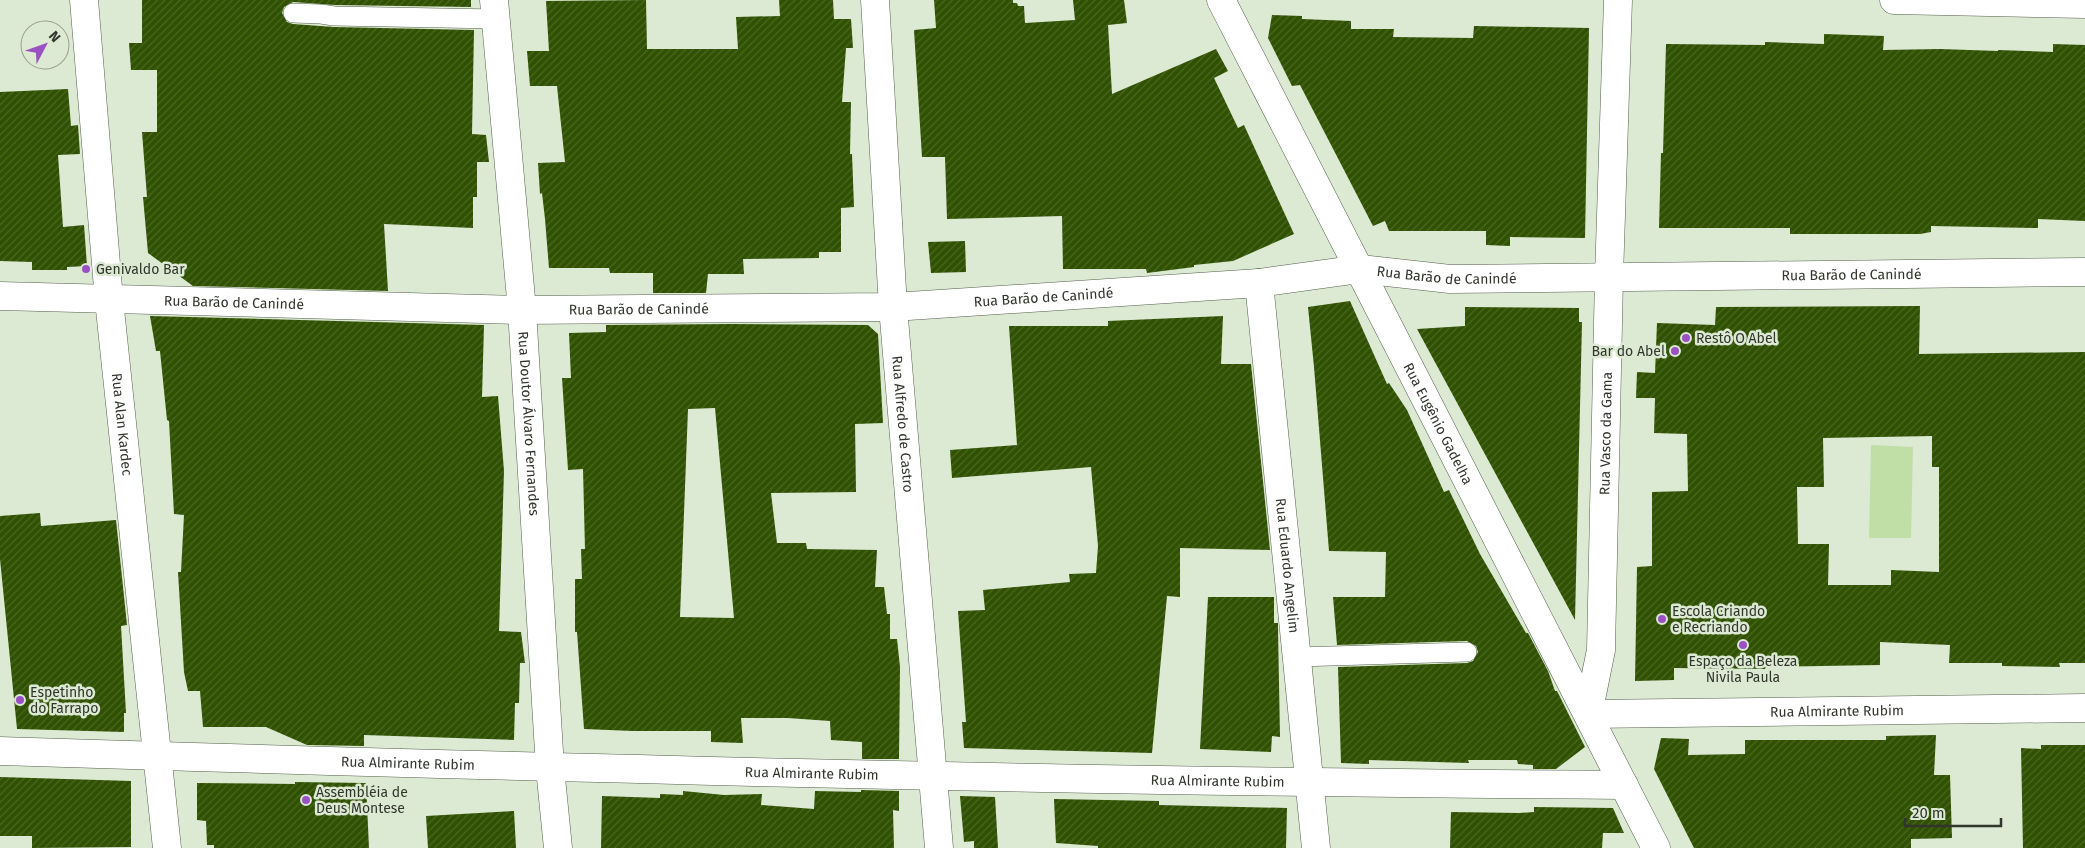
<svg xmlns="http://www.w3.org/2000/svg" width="2085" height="848" viewBox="0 0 2085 848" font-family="'Fira Sans',sans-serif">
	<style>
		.grass { fill: #c0dfa7 }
		.building { fill: url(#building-hatch); fill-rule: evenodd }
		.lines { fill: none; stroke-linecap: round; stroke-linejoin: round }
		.lane-casing { stroke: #545f4c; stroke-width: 20 }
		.street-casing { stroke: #545f4c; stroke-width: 29 }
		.lane { stroke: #fff; stroke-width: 19 }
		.street { stroke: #fff; stroke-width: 28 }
		.poi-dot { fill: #9b51c4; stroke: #dce9d3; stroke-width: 2 }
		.labels { text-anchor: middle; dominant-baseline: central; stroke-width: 5; stroke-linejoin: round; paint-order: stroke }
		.poi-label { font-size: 14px; fill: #31362d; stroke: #dce9d3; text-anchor: start }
		.street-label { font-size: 14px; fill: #31362d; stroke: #dce9d3 }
	</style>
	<defs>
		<pattern id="building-hatch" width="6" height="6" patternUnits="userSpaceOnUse" patternTransform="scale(1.25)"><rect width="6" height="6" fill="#2f5100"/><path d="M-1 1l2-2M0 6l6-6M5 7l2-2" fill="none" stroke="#4c6826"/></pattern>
	</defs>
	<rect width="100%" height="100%" fill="#dce9d3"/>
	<polygon class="grass" points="1871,445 1913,447 1911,538 1869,538"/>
	<g class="building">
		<polygon points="142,0 471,0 471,7 335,5 293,2 284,7 282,13 287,22 293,24 334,27 474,30 472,134 486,135 489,162 477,162 477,197 473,197 473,228 384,224 388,291 193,286 148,253 143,197 147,197 142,132 157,132 157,70 131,70 129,43 142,43"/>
		<polygon points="646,0 647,49 738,49 736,17 780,16 779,0 833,0 834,19 851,19 853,48 846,48 842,102 851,102 850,154 852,154 854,207 841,208 841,252 819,252 819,258 743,259 744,274 708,274 706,293 653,293 653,273 610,273 609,268 549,268 545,219 542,193 540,194 538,163 565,162 557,86 530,86 527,51 549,51 546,1"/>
		<polygon points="934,0 1013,0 1013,3 1017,3 1018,6 1024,6 1025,23 1075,20 1073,0 1124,0 1127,23 1108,25 1112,94 1216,49 1228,71 1214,78 1238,128 1244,125 1294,234 1233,261 1194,265 1194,267 1147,273 1146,269 1063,269 1062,216 947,219 945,157 922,157 914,30 936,28"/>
		<polygon points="1272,15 1302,16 1302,19 1351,21 1351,29 1394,29 1393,37 1473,38 1474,26 1589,28 1585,238 1510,237 1510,246 1486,245 1486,231 1389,231 1385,221 1373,226 1300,85 1292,86 1268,38"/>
		<polygon points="1824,34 1884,36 1883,50 1940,49 1998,51 1998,50 2053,52 2053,44 2085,45 2085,221 2038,219 2038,228 1931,226 1931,232 1920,234 1790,234 1790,228 1659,228 1661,153 1663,153 1666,44 1765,45 1765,42 1824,44"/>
		<polygon points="68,89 71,126 78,125 80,154 58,155 63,227 84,225 87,266 67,267 67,270 32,270 32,262 0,261 0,92"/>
		<polygon points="965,241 966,272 931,273 928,242"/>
		<polygon points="1350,301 1387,384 1389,383 1407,410 1444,492 1449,490 1480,554 1526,633 1528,633 1548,671 1555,691 1557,691 1585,747 1556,769 1533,769 1533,765 1518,764 1517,760 1468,760 1469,763 1369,760 1369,764 1341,763 1338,667 1467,663 1473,661 1478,652 1476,646 1467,641 1337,645 1333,597 1385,597 1386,552 1329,551 1314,367 1308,307"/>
		<path d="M1920 306 1919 354 2085 352V663H2059L2060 667 2002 666V663H1949L1950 645 1880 642V665L1766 667 1765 669 1674 668V680L1635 681 1637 567 1652 566V492L1688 491 1687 434 1654 433 1655 398H1636L1637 372 1655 373 1657 323 1715 325 1716 307ZM1932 436V467H1939V572L1891 570V585H1828L1829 544H1798L1797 487H1824L1823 438Z"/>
		<polygon points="1465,307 1579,308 1579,322 1582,322 1575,620 1417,329 1465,326"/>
		<polygon points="150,316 484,325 482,397 498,396 504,471 499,631 521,632 525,663 520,663 519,703 515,703 514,740 364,735 364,746 307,745 266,727 203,727 200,691 188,691 184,672 178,572 181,572 184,515 174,514 169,421 167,420 160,351 156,351"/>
		<polygon points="1223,316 1221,364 1251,364 1270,550 1180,548 1180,597 1167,596 1152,753 964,748 962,722 966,722 958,611 985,610 983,590 1070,582 1069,574 1096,573 1098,546 1091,467 952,478 950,450 1017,445 1009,326 1108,326 1108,321"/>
		<path d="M731 324 868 325 878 334 883 423 855 424 856 492 771 493 777 543H806L807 549 877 550 875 587H884L887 614H890V639H897L900 667 899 759H862V742L831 740 830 721 788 718H741L743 743 711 742V731H633L584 729 577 632H575V579H582L581 549H585L583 469 568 470 562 378H571L569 333 606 332V325ZM715 408 734 618 680 617 688 409Z"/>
		<polygon points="40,513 41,526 116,520 127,625 121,626 126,713 124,713 124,732 17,729 0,559 0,516"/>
		<polygon points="1208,597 1274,597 1274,623 1278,623 1278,629 1280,737 1272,736 1271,752 1200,749"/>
		<polygon points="1936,735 1934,775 1950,775 1952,838 1911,839 1911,848 1694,848 1654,769 1661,738 1689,739 1688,755 1745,754 1745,740 1886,740 1886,736"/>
		<polygon points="2041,745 2085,745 2085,848 2023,848 2021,748 2041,749"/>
		<polygon points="0,777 131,781 131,847 32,848 32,836 0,836"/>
		<polygon points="295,782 366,783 369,848 214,848 214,845 207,845 206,821 197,820 197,783 295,784"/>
		<polygon points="861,790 899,791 899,811 893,810 894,848 601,848 602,796 660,798 660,794 683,795 683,791 724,795 762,794 761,805 814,809 815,791 861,792"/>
		<polygon points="960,796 995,797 998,848 974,848 974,841 964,842"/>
		<polygon points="1054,799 1159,801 1159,805 1287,808 1286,848 1098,848 1098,846 1056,843"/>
		<polygon points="1534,807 1613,808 1624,833 1603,833 1602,848 1450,848 1451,812 1519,813 1534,812"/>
		<polygon points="514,811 516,848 428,848 426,816"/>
	</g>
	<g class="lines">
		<g class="lane-casing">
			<g id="lane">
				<polyline points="293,13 321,14 334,16 496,19"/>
				<polyline points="1297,657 1467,652"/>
			</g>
		</g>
		<g class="street-casing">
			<g id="street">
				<path id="s1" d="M84 0 109 300 167 848"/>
				<path id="s2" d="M494 0 522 310 550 768 558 848"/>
				<path id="s3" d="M875 0 893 307 939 848"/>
				<path id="s4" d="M1221 0 1656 848"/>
				<polyline points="1894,0 2085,4"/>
				<path id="s5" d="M1259 283 1316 848"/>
				<path id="s6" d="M0 296 522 310 893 307 1259 283 1360 269 1450 279 2085 272"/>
				<path id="s7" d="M1588 714 1601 650 1609 277 1618 0"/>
				<path id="s8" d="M1588 714 2085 708"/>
				<path id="s9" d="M0 751C541 768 1082 782 1624 785"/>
			</g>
		</g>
		<use href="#lane" class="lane"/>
		<use href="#street" class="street"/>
	</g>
	<g class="poi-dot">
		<circle cx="86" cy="269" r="5"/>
		<circle cx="1686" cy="338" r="5"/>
		<circle cx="1675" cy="351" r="5"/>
		<circle cx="1662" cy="619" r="5"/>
		<circle cx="1743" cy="645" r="5"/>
		<circle cx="20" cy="700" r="5"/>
		<circle cx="306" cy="800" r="5"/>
	</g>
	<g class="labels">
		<g class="poi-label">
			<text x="96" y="269">Genivaldo Bar</text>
			<text x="1696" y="338">Restô O Abel</text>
			<text x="1665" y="351" text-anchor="end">Bar do Abel</text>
			<text x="1672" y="611">Escola Criando<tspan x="1672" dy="16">e Recriando</tspan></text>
			<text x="1743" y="661" text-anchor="middle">Espaço da Beleza<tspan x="1743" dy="16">Nivila Paula</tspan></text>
			<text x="30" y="692">Espetinho<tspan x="30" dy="16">do Farrapo</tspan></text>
			<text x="316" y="792">Assembléia de<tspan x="316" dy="16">Deus Montese</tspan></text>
		</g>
		<g class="street-label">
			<text stroke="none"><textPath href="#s6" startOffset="1449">Rua Barão de Canindé</textPath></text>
			<text stroke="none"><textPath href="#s6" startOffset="1854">Rua Barão de Canindé</textPath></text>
			<text stroke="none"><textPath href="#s6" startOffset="1044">Rua Barão de Canindé</textPath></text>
			<text stroke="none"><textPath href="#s6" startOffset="234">Rua Barão de Canindé</textPath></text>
			<text stroke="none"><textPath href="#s6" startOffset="639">Rua Barão de Canindé</textPath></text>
			<text stroke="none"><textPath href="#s1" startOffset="426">Rua Alan Kardec</textPath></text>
			<text stroke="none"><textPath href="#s2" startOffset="425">Rua Doutor Álvaro Fernandes</textPath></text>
			<text stroke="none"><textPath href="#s3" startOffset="425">Rua Alfredo de Castro</textPath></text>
			<text stroke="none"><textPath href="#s4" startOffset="476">Rua Eugênio Gadelha</textPath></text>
			<text stroke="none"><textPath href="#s7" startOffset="282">Rua Vasco da Gama</textPath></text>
			<text stroke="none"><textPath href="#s5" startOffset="284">Rua Eduardo Angelim</textPath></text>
			<text stroke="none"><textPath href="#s8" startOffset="249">Rua Almirante Rubim</textPath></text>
			<text stroke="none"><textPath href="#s9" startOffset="408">Rua Almirante Rubim</textPath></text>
			<text stroke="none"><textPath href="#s9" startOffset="812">Rua Almirante Rubim</textPath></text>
			<text stroke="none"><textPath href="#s9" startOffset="1218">Rua Almirante Rubim</textPath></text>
		</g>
	</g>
	<g transform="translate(45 45) rotate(49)"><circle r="24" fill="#dce9d3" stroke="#98a191"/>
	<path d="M0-4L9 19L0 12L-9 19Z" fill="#9b51c4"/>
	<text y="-8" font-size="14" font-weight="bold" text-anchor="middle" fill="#31362d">N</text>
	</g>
	<path d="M1905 818v8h96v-8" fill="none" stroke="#31362d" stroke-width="2.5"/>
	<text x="1912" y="818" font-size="15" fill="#31362d" stroke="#dce9d3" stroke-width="4" paint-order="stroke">20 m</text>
</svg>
